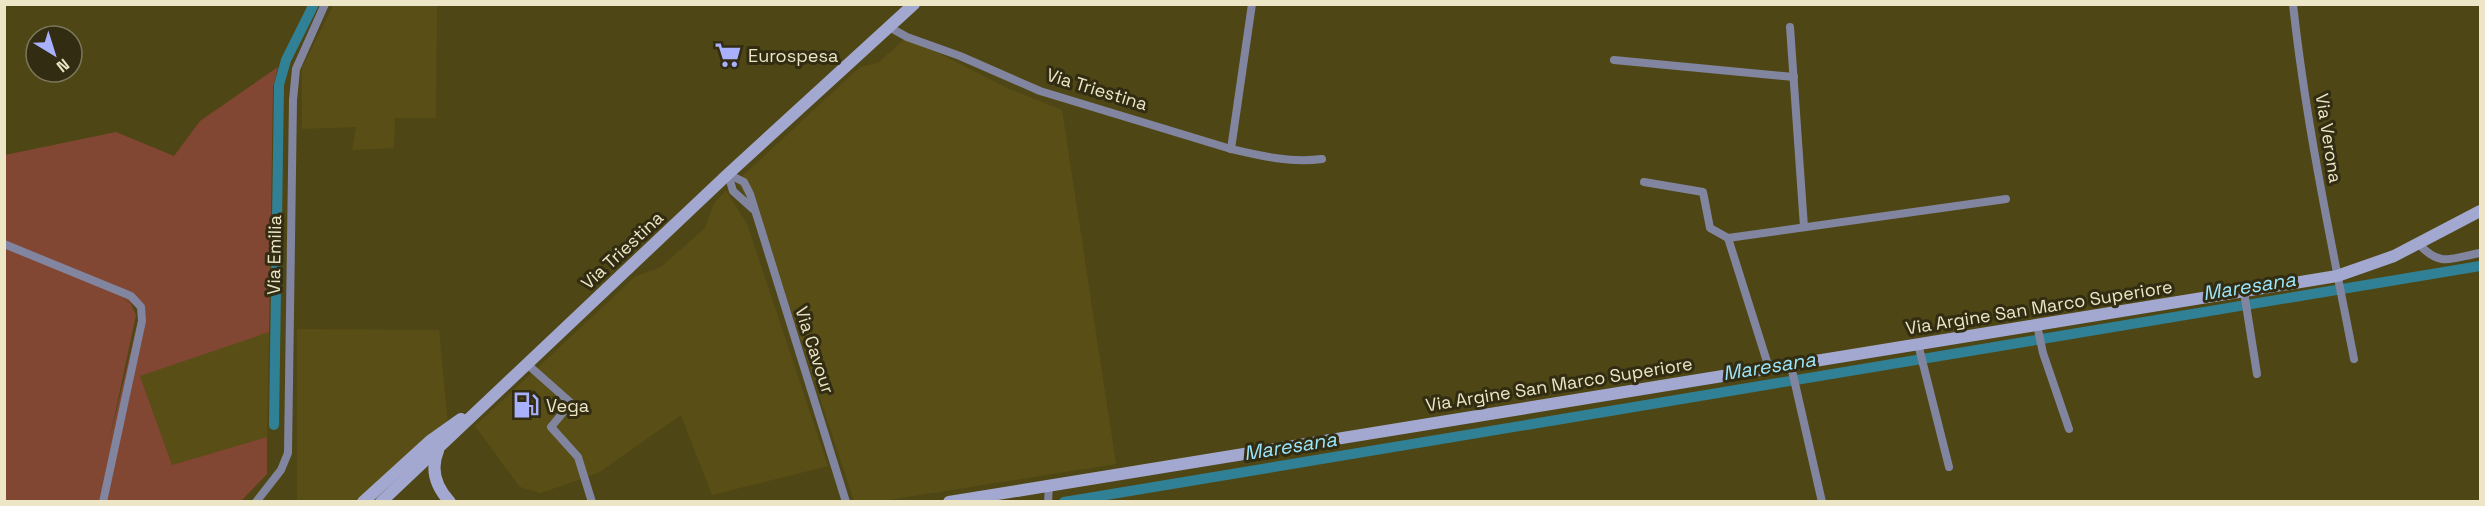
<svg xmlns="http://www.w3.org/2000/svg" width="2485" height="506" viewBox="0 0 2485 506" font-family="'Space Grotesk',sans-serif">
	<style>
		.built { fill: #594f16 }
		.green { fill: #824733; fill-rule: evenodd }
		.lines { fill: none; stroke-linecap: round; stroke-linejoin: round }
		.canal { stroke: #318196; stroke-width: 10 }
		.street { stroke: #82859f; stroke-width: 8 }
		.secondary { stroke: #a3a8d0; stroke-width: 12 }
		.labels { text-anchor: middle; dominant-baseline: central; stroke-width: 6; stroke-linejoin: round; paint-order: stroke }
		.poi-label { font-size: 18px; fill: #ece6c6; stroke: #312c12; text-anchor: start }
		.street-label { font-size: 18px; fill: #ece6c6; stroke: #312c12 }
		.water-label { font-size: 20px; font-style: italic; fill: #9ce7fe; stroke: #312c12 }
	</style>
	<rect width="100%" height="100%" fill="#4f4615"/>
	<g class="built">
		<polygon points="334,4 437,5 436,118 395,118 394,148 352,150 356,127 302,129 302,68"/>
		<polygon points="907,37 1005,87 1062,110 1116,464 882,501 854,501 761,220 736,182 860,67 878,63"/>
		<polygon points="726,191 747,224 828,466 712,495 681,415 598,473 541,493 520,487 475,426 636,276 661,267 705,228 714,203"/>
		<polygon points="297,329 439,330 448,425 366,501 297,502"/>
		<polygon points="264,332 269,332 267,437 172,465 140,376"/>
	</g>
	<path class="green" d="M278 67 273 87 269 332 140 376 172 465 267 437V474L241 501 5 502V155L116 132 174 156 200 121ZM121 298 133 304 140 312 109 442 136 315 131 304Z"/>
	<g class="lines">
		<g class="canal">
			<polyline points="274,425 279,85 286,60 314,4"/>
			<polyline points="1064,502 2480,266"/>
		</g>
		<g class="street">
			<path d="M2293 4C2306 124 2331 241 2354 359"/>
			<polyline points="889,27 907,37 960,56 1040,91 1231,149 1252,4"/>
			<polyline points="1790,27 1804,227"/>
			<polyline points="1614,60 1794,77"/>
			<path d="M1231 149C1261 156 1290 163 1322 159"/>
			<polyline points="728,174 744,182 750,194 846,502"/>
			<polyline points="728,174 733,191 753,209"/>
			<polyline points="1644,182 1703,192 1710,228 1728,238"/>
			<polyline points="4,244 131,296 141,307 142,321 103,502"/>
			<path d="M2419 244C2440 268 2452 258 2480 253"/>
			<polyline points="2244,292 2257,374"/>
			<polyline points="2037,325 2043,353 2069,429"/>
			<polyline points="1918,344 1949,467"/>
			<polyline points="527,364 571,403 551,427 578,457 592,502"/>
			<polyline points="1791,366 1822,502"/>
			<polyline points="1769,368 1728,238 2006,199"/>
			<polyline points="256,502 281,470 288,453 293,100 296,69 325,4"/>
			<polyline points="1048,502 1049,485"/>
		</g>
		<g class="secondary">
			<path d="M438 451C430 470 436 487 450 502"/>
			<polyline points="363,502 430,441 461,419"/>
			<polyline points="381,502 728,174 914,4"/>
			<polyline points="949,502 2337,276 2394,256 2480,211"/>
		</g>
	</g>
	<defs>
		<g id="supermarket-bare" transform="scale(2.07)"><path d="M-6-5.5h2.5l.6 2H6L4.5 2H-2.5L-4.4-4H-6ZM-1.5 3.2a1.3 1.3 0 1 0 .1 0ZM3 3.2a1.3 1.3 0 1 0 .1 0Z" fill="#a9b0fc" stroke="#312c12" stroke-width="2.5" paint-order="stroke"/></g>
		<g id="fuel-bare" transform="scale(2.07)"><path d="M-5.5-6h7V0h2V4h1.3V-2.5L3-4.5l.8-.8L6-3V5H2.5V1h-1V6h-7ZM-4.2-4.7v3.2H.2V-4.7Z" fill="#a9b0fc" stroke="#312c12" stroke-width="2.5" paint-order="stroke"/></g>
	</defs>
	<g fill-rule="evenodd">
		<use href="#supermarket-bare" x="728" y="55"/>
		<use href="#fuel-bare" x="526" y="405"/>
	</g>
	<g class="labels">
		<g class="poi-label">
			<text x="748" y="55">Eurospesa</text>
			<text x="546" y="405">Vega</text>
		</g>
		<g class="street-label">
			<text transform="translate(1097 89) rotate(17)">Via Triestina</text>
			<text transform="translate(2329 138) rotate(81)">Via Verona</text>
			<text transform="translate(622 250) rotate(-43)">Via Triestina</text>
			<text transform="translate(274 255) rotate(-89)">Via Emilia</text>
			<text transform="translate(2039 307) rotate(-9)">Via Argine San Marco Superiore</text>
			<text transform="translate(815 350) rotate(72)">Via Cavour</text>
			<text transform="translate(1559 384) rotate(-9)">Via Argine San Marco Superiore</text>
		</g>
		<g class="water-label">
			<text transform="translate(2249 286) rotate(-9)">Maresana</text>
			<text transform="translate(1769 366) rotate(-9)">Maresana</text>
			<text transform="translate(1290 446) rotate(-9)">Maresana</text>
		</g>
	</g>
	<rect width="2485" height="506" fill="none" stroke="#ece6c6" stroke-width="12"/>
	<g transform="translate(54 54) rotate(142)"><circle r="28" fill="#312c12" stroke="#7c765a" stroke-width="1.5"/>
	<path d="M0-4.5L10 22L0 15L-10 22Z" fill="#a9b0fc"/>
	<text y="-9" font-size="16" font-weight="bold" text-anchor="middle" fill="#ece6c6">N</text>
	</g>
</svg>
